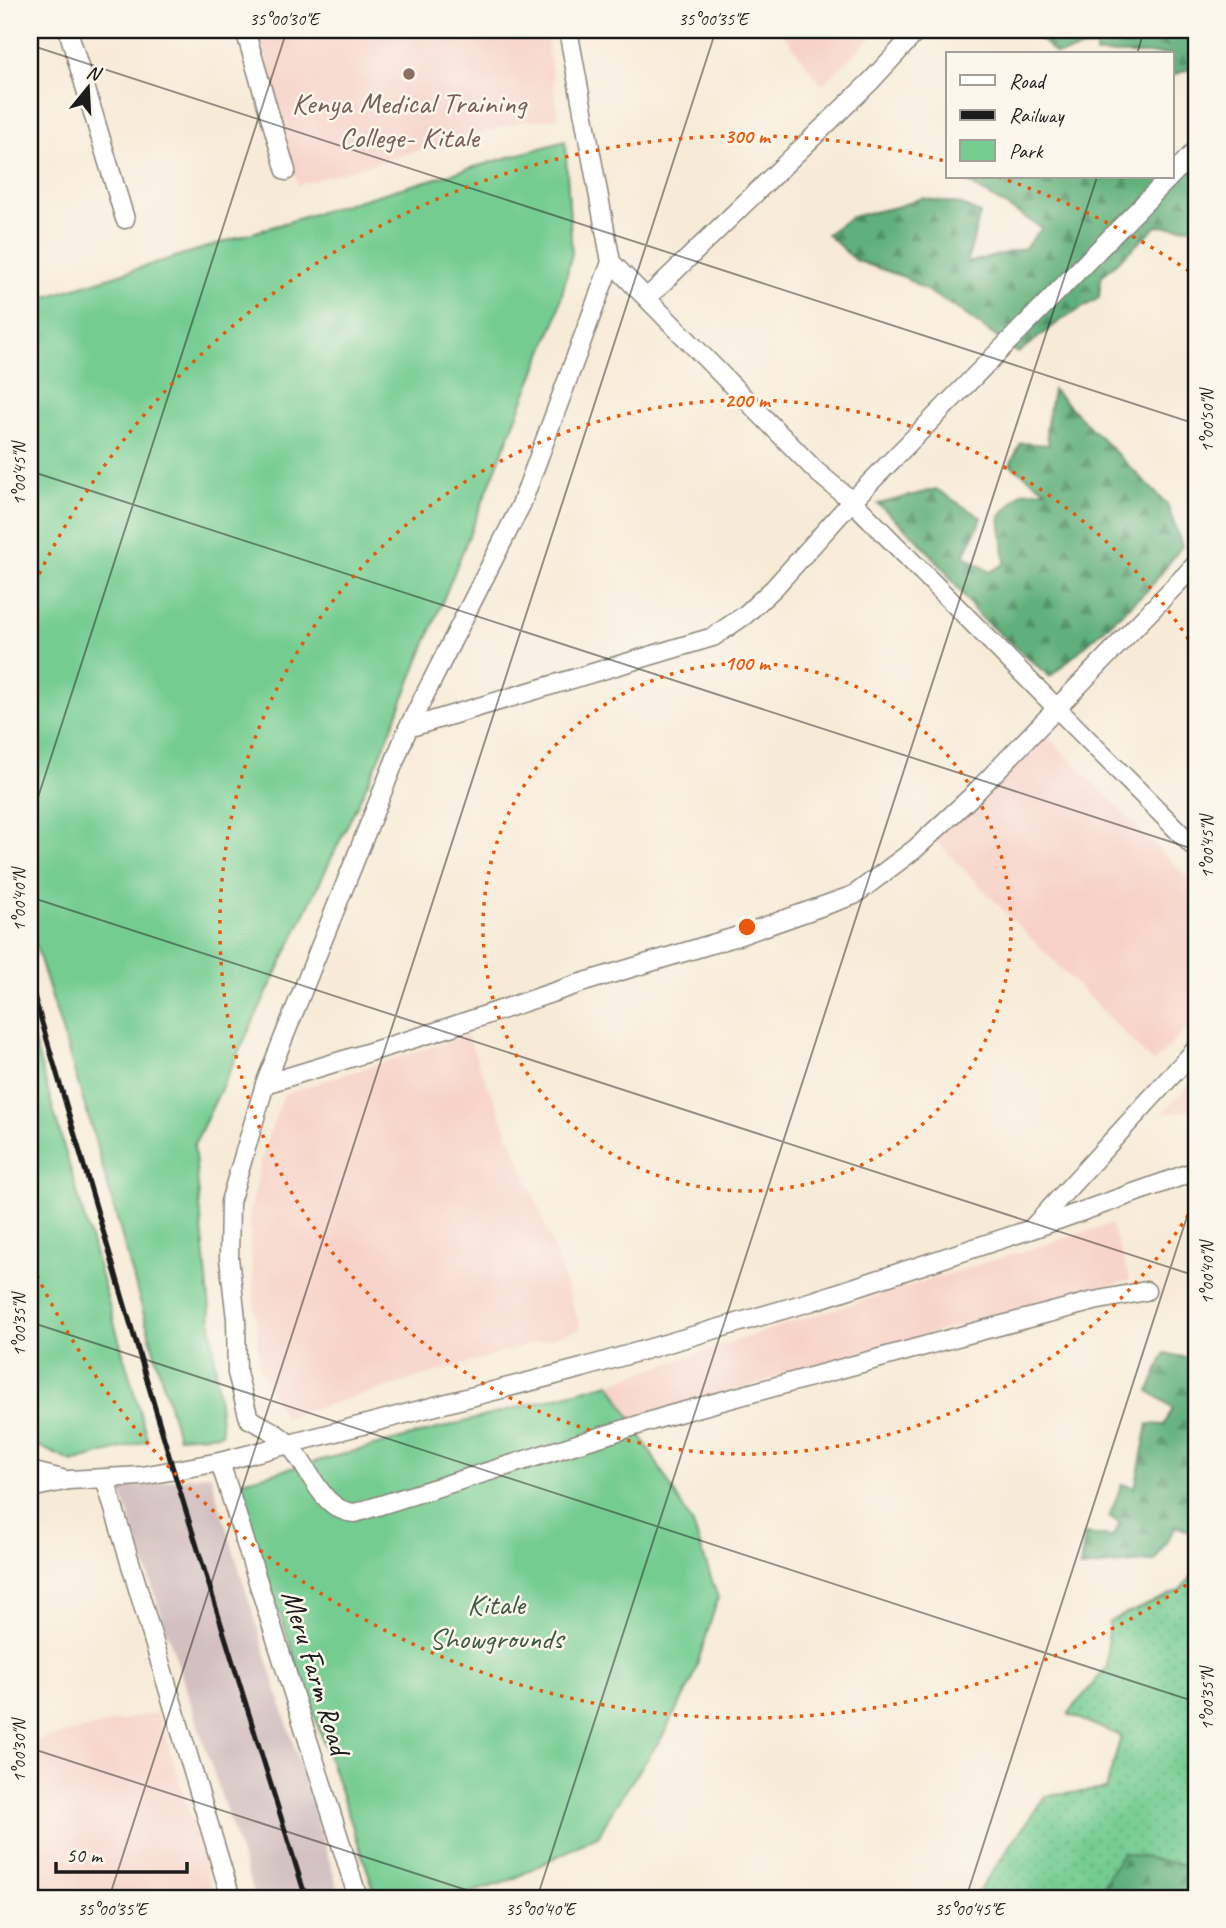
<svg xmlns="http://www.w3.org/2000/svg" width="1226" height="1928" viewBox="0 0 1226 1928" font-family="Caveat,sans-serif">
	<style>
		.built { fill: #f7d1c7 }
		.railway { fill: #d2bfc0 }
		.green { fill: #75cc91; stroke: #487456; stroke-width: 2 }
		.forest { fill: url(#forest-firs); stroke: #3e664c; stroke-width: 2 }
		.garden { fill: url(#garden-dots); stroke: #487456; stroke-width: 2 }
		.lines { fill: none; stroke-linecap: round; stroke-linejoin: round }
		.minor-casing { stroke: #8a847a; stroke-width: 21 }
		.minor { stroke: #fff; stroke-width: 18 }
		.rail { stroke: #1c1c1c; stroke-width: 5 }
		.ticks { fill: none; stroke: #1c1c1c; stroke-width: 2; stroke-opacity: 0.45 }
		.ring { fill: none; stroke: #e8590c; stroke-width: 3.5; stroke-dasharray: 3.5 7 }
		.education-dot { fill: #8d6e63; stroke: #fbf7ec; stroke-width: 2.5 }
		.labels { text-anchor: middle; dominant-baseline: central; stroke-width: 5; stroke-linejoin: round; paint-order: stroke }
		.education-label { font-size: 30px; fill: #785e54; stroke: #fbf7ec }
		.park-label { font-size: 30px; fill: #3b5a45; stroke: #fbf7ec }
		.street-label { font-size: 30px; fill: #1c1c1c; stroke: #fbf7ec }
		.centre { fill: #e8590c; stroke: #fbf7ec; stroke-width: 3.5 }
		.ring-label { font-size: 21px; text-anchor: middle; font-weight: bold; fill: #e8590c; stroke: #fbf7ec; stroke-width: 5; stroke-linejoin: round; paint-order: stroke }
		.neatline { fill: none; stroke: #1c1c1c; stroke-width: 2.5 }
		.ticks-label { font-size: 18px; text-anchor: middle; fill: #1c1c1c }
	</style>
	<defs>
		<pattern id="forest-firs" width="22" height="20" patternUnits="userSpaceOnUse" patternTransform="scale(1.75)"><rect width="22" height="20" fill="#60b07b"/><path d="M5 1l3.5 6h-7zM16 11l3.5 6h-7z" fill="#4e8e64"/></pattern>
		<pattern id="garden-dots" width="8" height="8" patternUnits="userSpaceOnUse" patternTransform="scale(1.75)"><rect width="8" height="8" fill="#75cc91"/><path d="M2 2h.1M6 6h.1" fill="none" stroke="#65af7c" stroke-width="1.8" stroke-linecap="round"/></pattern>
	</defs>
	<rect width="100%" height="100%" fill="#fbf7ec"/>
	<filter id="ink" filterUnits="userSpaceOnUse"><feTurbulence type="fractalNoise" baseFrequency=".0143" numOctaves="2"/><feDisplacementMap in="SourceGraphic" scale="14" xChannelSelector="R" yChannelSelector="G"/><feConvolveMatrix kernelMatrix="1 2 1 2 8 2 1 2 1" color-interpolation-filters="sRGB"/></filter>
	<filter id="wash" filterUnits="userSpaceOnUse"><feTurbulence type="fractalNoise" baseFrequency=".00686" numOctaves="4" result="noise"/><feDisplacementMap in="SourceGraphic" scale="28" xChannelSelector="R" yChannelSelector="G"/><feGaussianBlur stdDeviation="1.57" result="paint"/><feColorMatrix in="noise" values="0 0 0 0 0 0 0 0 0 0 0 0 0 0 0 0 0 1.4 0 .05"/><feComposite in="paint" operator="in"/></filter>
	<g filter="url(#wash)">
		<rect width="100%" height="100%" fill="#f7ebd8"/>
		<g class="built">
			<polygon points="253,30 546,30 558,118 523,121 298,185"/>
			<polygon points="780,30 879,30 822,85"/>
			<polygon points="1045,734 1196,886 1196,1019 1153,1063 935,840"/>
			<polygon points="467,1035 540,1210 581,1329 284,1418 259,1368 249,1217 265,1145 284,1094"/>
			<polygon points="1196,1077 1196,1111 1162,1114"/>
			<polygon points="1111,1224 1130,1280 939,1331 632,1420 610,1383 787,1324"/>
			<polygon points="158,1712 215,1898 30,1898 30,1742"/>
		</g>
		<polygon class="railway" points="210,1474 341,1898 255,1898 120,1489"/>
		<g class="green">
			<polygon points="565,141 572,253 556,319 380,757 194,1145 222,1434 178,1437 91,1126 30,926 30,302 336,207"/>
			<polygon points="30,1028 148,1441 72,1462 30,1442"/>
			<polygon points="610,1383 693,1525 718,1598 692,1681 662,1737 615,1806 599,1835 509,1881 453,1898 377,1898 235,1483"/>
		</g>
		<g class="forest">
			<path d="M1035 30H1196V66L1172 76V54H1096V47C1085 45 1071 54 1056 54L1036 35Z"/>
			<polygon points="1196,157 1196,220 1193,228 1157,226 1101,277 1099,298 1060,321 1018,353 962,312 904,277 855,260 827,234 851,217 896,207 922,198 959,204 980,213 967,263 1025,248 1042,228 967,182 966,177 1172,177"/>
			<polygon points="1053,390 1167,504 1182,546 1149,589 1050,677 978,615 942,567 916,538 878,504 936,489 982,518 964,555 990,572 1005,563 1000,516 1022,492 1046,490 1010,465 1021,443 1049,445 1046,429"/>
			<polygon points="1196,1332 1196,1534 1176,1526 1155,1561 1080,1568 1085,1534 1112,1537 1120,1524 1109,1516 1122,1484 1135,1488 1148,1424 1164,1425 1173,1408 1149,1391 1165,1353 1188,1358"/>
			<polygon points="1122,1853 1196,1867 1196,1898 1096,1898"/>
		</g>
		<polygon class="garden" points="1196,1571 1196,1867 1122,1853 1096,1898 974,1898 1045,1796 1106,1789 1121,1736 1068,1714 1107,1667 1108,1622 1180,1590"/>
	</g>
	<g filter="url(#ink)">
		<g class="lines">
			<g class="minor-casing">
				<g id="minor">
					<polyline points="68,30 125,219"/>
					<polyline points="245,30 286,171"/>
					<path d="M568 30 611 262 521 505 408 728 265 1084 230 1202 229 1258 236 1319 237 1373 249 1419C263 1426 280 1434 290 1446 310 1468 322 1512 355 1513L667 1416 968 1334 1094 1301 1146 1291"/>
					<polyline points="1172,175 1196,150"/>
					<polyline points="611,262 817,472 852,501 1196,849"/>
					<polyline points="647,298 871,81 918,30"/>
					<polyline points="408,728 713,637 745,615 774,588 852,501 1170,177"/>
					<polyline points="265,1084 432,1033 581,983 735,937 854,895 915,849 971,797 1196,564"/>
					<polyline points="1033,1227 1196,1049"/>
					<polyline points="220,1462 358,1898"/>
					<polyline points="30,1471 62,1479"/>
					<polyline points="105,1479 231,1898"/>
					<polyline points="30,1488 69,1480 142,1476 220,1462 582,1368 813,1301 1032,1229 1196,1171"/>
				</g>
			</g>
			<use href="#minor" class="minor"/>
			<polyline class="rail" points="30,982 173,1469 306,1898"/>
		</g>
	</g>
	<path class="ticks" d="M30 45 1196 424M1137 54 1144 30M30 471 1196 850M30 822 287 30M30 897 1196 1276M30 1322 1196 1702M30 1748 491 1898M109 1898 716 30M537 1898 1097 177M966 1898 1196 1189"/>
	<g class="ring">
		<circle cx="747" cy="927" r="264"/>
		<path d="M1194 1206A527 527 0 1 1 1194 648"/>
		<path d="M1195 1579A791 791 0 0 1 30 1261M30 593A791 791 0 0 1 945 161M998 177A791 791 0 0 1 1195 275"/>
	</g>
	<circle class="education-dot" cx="409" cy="74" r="7"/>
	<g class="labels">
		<g class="education-label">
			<text x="409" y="103">Kenya Medical Training<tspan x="409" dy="34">College- Kitale</tspan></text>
		</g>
		<g class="park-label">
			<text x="496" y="1604">Kitale<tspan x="496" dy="34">Showgrounds</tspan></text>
		</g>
		<g class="street-label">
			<text transform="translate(316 1672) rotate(73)">Meru Farm Road</text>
		</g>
	</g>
	<circle cx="747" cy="927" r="10" class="centre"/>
	<g class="ring-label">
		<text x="747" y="143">300 m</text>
		<text x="747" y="407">200 m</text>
		<text x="747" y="670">100 m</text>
	</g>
	<rect width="1226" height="1928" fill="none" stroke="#fbf7ec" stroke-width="77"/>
	<rect x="946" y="52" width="228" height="126" fill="#fbf7ec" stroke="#a29f99" stroke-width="2"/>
	<rect x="960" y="75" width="35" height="10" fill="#ffffff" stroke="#a29f99" stroke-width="2"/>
	<text x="1009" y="88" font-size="21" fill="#1c1c1c">Road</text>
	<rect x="960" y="110" width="35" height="10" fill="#1c1c1c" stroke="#a29f99" stroke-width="2"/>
	<text x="1009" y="122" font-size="21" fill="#1c1c1c">Railway</text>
	<rect x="960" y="140" width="35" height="21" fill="#75cc91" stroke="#a29f99" stroke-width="2"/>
	<text x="1009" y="158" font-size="21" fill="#1c1c1c">Park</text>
	<g transform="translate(88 88) rotate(18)" stroke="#fbf7ec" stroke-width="5" paint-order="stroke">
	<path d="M0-5L12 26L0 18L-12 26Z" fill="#1c1c1c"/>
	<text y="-10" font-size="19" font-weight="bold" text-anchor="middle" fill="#1c1c1c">N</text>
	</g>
	<path d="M56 1862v10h131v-10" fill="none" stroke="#1c1c1c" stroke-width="3.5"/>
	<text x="66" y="1862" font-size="21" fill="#1c1c1c" stroke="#fbf7ec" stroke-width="5" paint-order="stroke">50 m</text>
	<rect x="38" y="38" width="1150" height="1852" class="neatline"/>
	<g class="ticks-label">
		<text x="284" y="25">35°00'30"E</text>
		<text x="713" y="25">35°00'35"E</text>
		<text transform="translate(1207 421) rotate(-90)" y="6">1°00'50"N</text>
		<text transform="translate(19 474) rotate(-90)" y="6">1°00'45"N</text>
		<text transform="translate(1207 847) rotate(-90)" y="6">1°00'45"N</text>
		<text transform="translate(19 900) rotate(-90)" y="6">1°00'40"N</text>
		<text transform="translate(1207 1273) rotate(-90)" y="6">1°00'40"N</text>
		<text transform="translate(19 1325) rotate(-90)" y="6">1°00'35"N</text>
		<text transform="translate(1207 1699) rotate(-90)" y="6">1°00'35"N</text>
		<text transform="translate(19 1751) rotate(-90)" y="6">1°00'30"N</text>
		<text x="112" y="1915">35°00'35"E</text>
		<text x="540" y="1915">35°00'40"E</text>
		<text x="969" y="1915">35°00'45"E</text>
	</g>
</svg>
